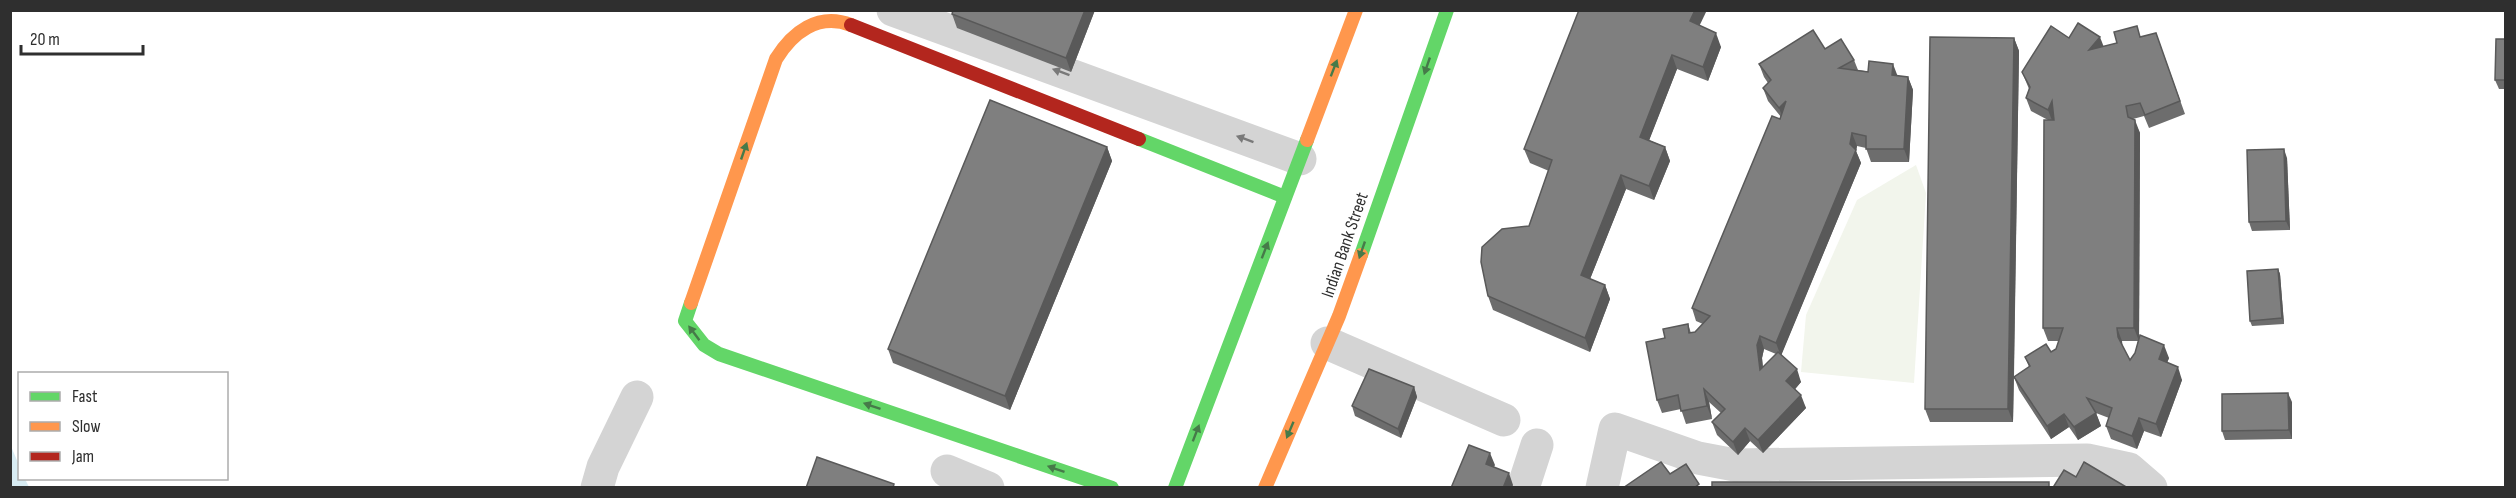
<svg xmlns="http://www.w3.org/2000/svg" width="2516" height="498" viewBox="0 0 2516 498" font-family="'Sofia Sans Condensed',sans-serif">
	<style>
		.green { fill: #f2f5ec }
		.water { fill: #d8ecf3 }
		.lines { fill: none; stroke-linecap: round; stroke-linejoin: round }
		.street { stroke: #d4d4d4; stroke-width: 33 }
		.fast { stroke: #63d668; stroke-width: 14 }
		.slow { stroke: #ff974d; stroke-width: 14 }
		.jam { stroke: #b3261e; stroke-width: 14 }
		.wall { fill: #6d6d6d; fill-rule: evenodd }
		.shaded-wall { fill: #595959 }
		.building { fill: #7f7f7f; stroke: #595959; stroke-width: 1.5 }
		.oneway { fill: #467a49 }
		.oneway2 { fill: #797979 }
		.labels { text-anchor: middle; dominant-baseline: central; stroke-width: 6; stroke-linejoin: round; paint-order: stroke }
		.street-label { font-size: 18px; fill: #2f2f2f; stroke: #fff }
	</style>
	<rect width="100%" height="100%" fill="#fff"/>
	<polygon class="green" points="1916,165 1926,193 1914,383 1801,372 1806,315 1857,200"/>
	<polygon class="water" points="10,444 19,465 20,478 25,479 29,487 11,487"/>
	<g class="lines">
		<g class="street">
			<polyline points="893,10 1300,159"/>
			<polyline points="1327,343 1504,420"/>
			<polyline points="947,471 988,488"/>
			<polyline points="597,488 603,467 637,397"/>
			<polyline points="1523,488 1537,445"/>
			<polyline points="1602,488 1615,429 1698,458 1735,465 2087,460 2129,469 2151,488"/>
		</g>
		<g class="fast">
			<polyline points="1139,139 1285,197"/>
			<polyline points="1361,255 1447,10"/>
			<polyline points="691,303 685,321 704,345 719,354 1112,488"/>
			<polyline points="1175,488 1307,140"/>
		</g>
		<g class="slow">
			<polyline points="1307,140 1356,10"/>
			<path d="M691 303 776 59C792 33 818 12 851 25"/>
			<polyline points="1265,488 1339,316 1361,255"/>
		</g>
		<polyline class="jam" points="851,25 1139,139"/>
	</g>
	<g class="wall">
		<polygon points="1095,10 1071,72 957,28 952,14"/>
		<polygon points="1700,25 1721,47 1708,81 1677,69 1649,140 1665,147 1670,161 1654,200 1626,189 1590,279 1605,285 1610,299 1590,352 1493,310 1488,296 1529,226 1549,171 1530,163 1524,149"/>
		<path d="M2156 33 2185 114 2149 128 2144 116 2133 119 2140 133 2139 338 2169 358 2167 363 2182 380 2161 437 2144 431 2137 449 2111 439 2106 426 2109 418 2096 413 2101 426 2078 440 2069 427 2051 439 2019 390 2014 377 2013 422H1930L1925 409 2014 38 2019 51 2014 377 2029 367 2025 357 2051 352 2056 349 2059 341H2048L2043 328 2048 120 2031 111 2026 98 2029 89 2022 72 2069 38 2103 47ZM2122 341H2138L2135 353 2130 360 2122 345Z"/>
		<polygon points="2505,39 2505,89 2499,89 2495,80"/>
		<path d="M1825 49 1854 60 1858 70 1908 77 1913 90 1909 162H1871L1866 148 1857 146 1856 151 1861 163 1781 355 1801 382 1795 389 1806 408 1763 453 1750 441 1738 455 1717 435 1712 422 1721 413 1709 402 1712 419 1686 424 1681 409 1662 413 1657 400 1665 338 1688 324 1691 333 1695 332 1703 324 1696 321 1692 308 1780 119 1781 117 1768 101 1763 88 1768 83 1764 77 1759 64ZM1764 349 1776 354 1763 367 1762 358Z"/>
		<polygon points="1107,147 1112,161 1010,410 893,363 888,349"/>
		<polygon points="2287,158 2290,230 2252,231 2249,222"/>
		<polygon points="2278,269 2280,274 2284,324 2252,326 2250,321"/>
		<polygon points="1414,387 1417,397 1401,438 1355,416 1352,406"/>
		<polygon points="2292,402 2292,439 2225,440 2222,431"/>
	</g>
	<g class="shaded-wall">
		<polygon points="1085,10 1095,10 1071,72 1066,58"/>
		<polygon points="1695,10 1707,10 1695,35 1690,21"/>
		<polygon points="1716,33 1721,47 1708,81 1703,67"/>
		<polygon points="2100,37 2105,50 2089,50"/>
		<polygon points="2014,38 2019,51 2013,422 2008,409"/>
		<polygon points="1672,55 1677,69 1645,151 1640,137"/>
		<polygon points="1893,64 1898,77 1892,75"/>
		<polygon points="1908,77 1913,90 1909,162 1904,149"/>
		<polygon points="1786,101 1784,121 1779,108"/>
		<polygon points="2052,101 2056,114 2053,123 2048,110"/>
		<polygon points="2135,120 2140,133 2139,341 2134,328"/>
		<polygon points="1852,133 1857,146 1856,151 1861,163 1781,356 1776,343 1850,144"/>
		<polygon points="1107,147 1112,161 1010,410 1005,396"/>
		<polygon points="1665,147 1670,161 1654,200 1649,186"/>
		<polygon points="2284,149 2287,158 2290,230 2286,221"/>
		<polygon points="1621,175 1626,189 1586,289 1581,275"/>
		<polygon points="2278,269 2280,274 2284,324 2282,318"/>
		<polygon points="1605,285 1610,299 1590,352 1585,338"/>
		<polygon points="2117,328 2122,341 2123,350 2118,337"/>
		<polygon points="1760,336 1764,349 1762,358 1764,383 1760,370 1757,345"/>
		<polygon points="2164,345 2169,358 2163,372 2159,359"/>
		<polygon points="2178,367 2182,380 2161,437 2156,424"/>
		<polygon points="1797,369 1801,382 1791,394 1786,381"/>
		<polygon points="1414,387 1417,397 1401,438 1398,429"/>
		<polygon points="1704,389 1709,402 1712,419 1707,406"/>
		<polygon points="2288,393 2292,402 2292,439 2289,430"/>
		<polygon points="1801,395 1806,408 1763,453 1758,440"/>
		<polygon points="2096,413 2101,426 2078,440 2074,427"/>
		<polygon points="2064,414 2069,427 2051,439 2047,426"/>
		<polygon points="2139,418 2144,431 2137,449 2132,436"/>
		<polygon points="1745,428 1750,441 1738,455 1733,442"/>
		<polygon points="1490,453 1495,465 1490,476 1486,464"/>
		<polygon points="1509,473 1513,485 1512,488 1503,488"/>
	</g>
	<g class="building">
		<polygon points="953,10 1085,10 1066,58 952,14"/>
		<polygon points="1579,10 1695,10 1690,21 1716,33 1703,67 1672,55 1640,137 1665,147 1649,186 1621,175 1581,275 1605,285 1585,338 1488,296 1481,262 1482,247 1502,229 1529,226 1552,160 1524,149"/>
		<polygon points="2078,23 2100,37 2089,50 2117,43 2114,32 2137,26 2140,37 2156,33 2180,101 2145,115 2140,103 2126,106 2128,117 2135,120 2134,328 2117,328 2118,337 2130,360 2135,353 2140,335 2164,345 2159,359 2178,367 2156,424 2139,418 2132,436 2106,426 2112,408 2087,398 2096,413 2074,427 2064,414 2047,426 2014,377 2030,366 2025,357 2046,344 2051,352 2056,349 2063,328 2043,328 2044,120 2054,120 2052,101 2048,110 2026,98 2030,87 2022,72 2051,26 2069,38"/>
		<polygon points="1813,30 1825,49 1841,39 1854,60 1839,68 1868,72 1869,61 1893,64 1892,75 1908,77 1904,149 1866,149 1866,136 1852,133 1850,144 1856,150 1776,343 1760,336 1757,345 1760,370 1778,352 1797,369 1786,381 1801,395 1758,440 1745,428 1733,442 1712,422 1725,409 1704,389 1707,406 1681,411 1678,395 1657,400 1646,342 1665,338 1663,329 1688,324 1689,333 1695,332 1710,316 1692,308 1772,116 1780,119 1786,101 1779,108 1763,88 1771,80 1759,64"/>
		<polygon points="1930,37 2014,38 2008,409 1925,409"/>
		<polygon points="2496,39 2505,39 2505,80 2495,80"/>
		<polygon points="990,100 1107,147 1005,396 888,349"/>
		<polygon points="2284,149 2286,221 2249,222 2247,150"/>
		<polygon points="2278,269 2282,318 2250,321 2247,271"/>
		<polygon points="1369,369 1414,387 1398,429 1352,406"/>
		<polygon points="2288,393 2289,430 2222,431 2222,394"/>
		<polygon points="1469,445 1490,453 1486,464 1509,473 1503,488 1451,488"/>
		<polygon points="817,457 894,484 893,488 806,488"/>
		<polygon points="1661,462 1670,474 1686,464 1699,484 1694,488 1623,488"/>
		<polygon points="2084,462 2128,488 2056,488 2054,486 2064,470 2076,477"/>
		<rect x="1712" y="482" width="337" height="6"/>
	</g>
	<defs><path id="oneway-solid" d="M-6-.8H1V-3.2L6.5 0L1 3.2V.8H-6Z" transform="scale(1.5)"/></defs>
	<g class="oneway">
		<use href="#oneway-solid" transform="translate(1427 66) rotate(109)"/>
		<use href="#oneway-solid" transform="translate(1334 68) rotate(-69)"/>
		<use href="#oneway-solid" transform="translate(744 151) rotate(-71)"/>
		<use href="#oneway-solid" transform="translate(1265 250) rotate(-69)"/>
		<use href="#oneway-solid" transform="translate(1362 250) rotate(109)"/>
		<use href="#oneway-solid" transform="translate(694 333) rotate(-127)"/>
		<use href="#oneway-solid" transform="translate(872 406) rotate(-161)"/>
		<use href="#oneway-solid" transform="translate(1290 430) rotate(113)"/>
		<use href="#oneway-solid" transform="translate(1196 433) rotate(-69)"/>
		<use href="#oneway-solid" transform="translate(1056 469) rotate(-161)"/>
	</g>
	<g class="oneway2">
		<use href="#oneway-solid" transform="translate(1061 72) rotate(-160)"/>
		<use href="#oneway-solid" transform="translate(1245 139) rotate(-160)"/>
	</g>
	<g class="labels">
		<g class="street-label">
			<text transform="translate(1345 245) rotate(-71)">Indian Bank Street</text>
		</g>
	</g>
	<rect width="2516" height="498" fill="none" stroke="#2f2f2f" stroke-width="24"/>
	<rect x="18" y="372" width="210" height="108" fill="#ffffff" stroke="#acacac" stroke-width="1.5"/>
	<rect x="30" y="392" width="30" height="9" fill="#63d668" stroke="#acacac" stroke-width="1.5"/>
	<text x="72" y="402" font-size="18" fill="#2f2f2f">Fast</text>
	<rect x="30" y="422" width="30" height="9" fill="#ff974d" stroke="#acacac" stroke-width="1.5"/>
	<text x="72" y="432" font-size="18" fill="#2f2f2f">Slow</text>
	<rect x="30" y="452" width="30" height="9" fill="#b3261e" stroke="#acacac" stroke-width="1.5"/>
	<text x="72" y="462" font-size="18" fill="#2f2f2f">Jam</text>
	<path d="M21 45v9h122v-9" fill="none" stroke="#2f2f2f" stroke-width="3"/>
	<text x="30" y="45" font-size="18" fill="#2f2f2f" stroke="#ffffff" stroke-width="4.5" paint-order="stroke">20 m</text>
</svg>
